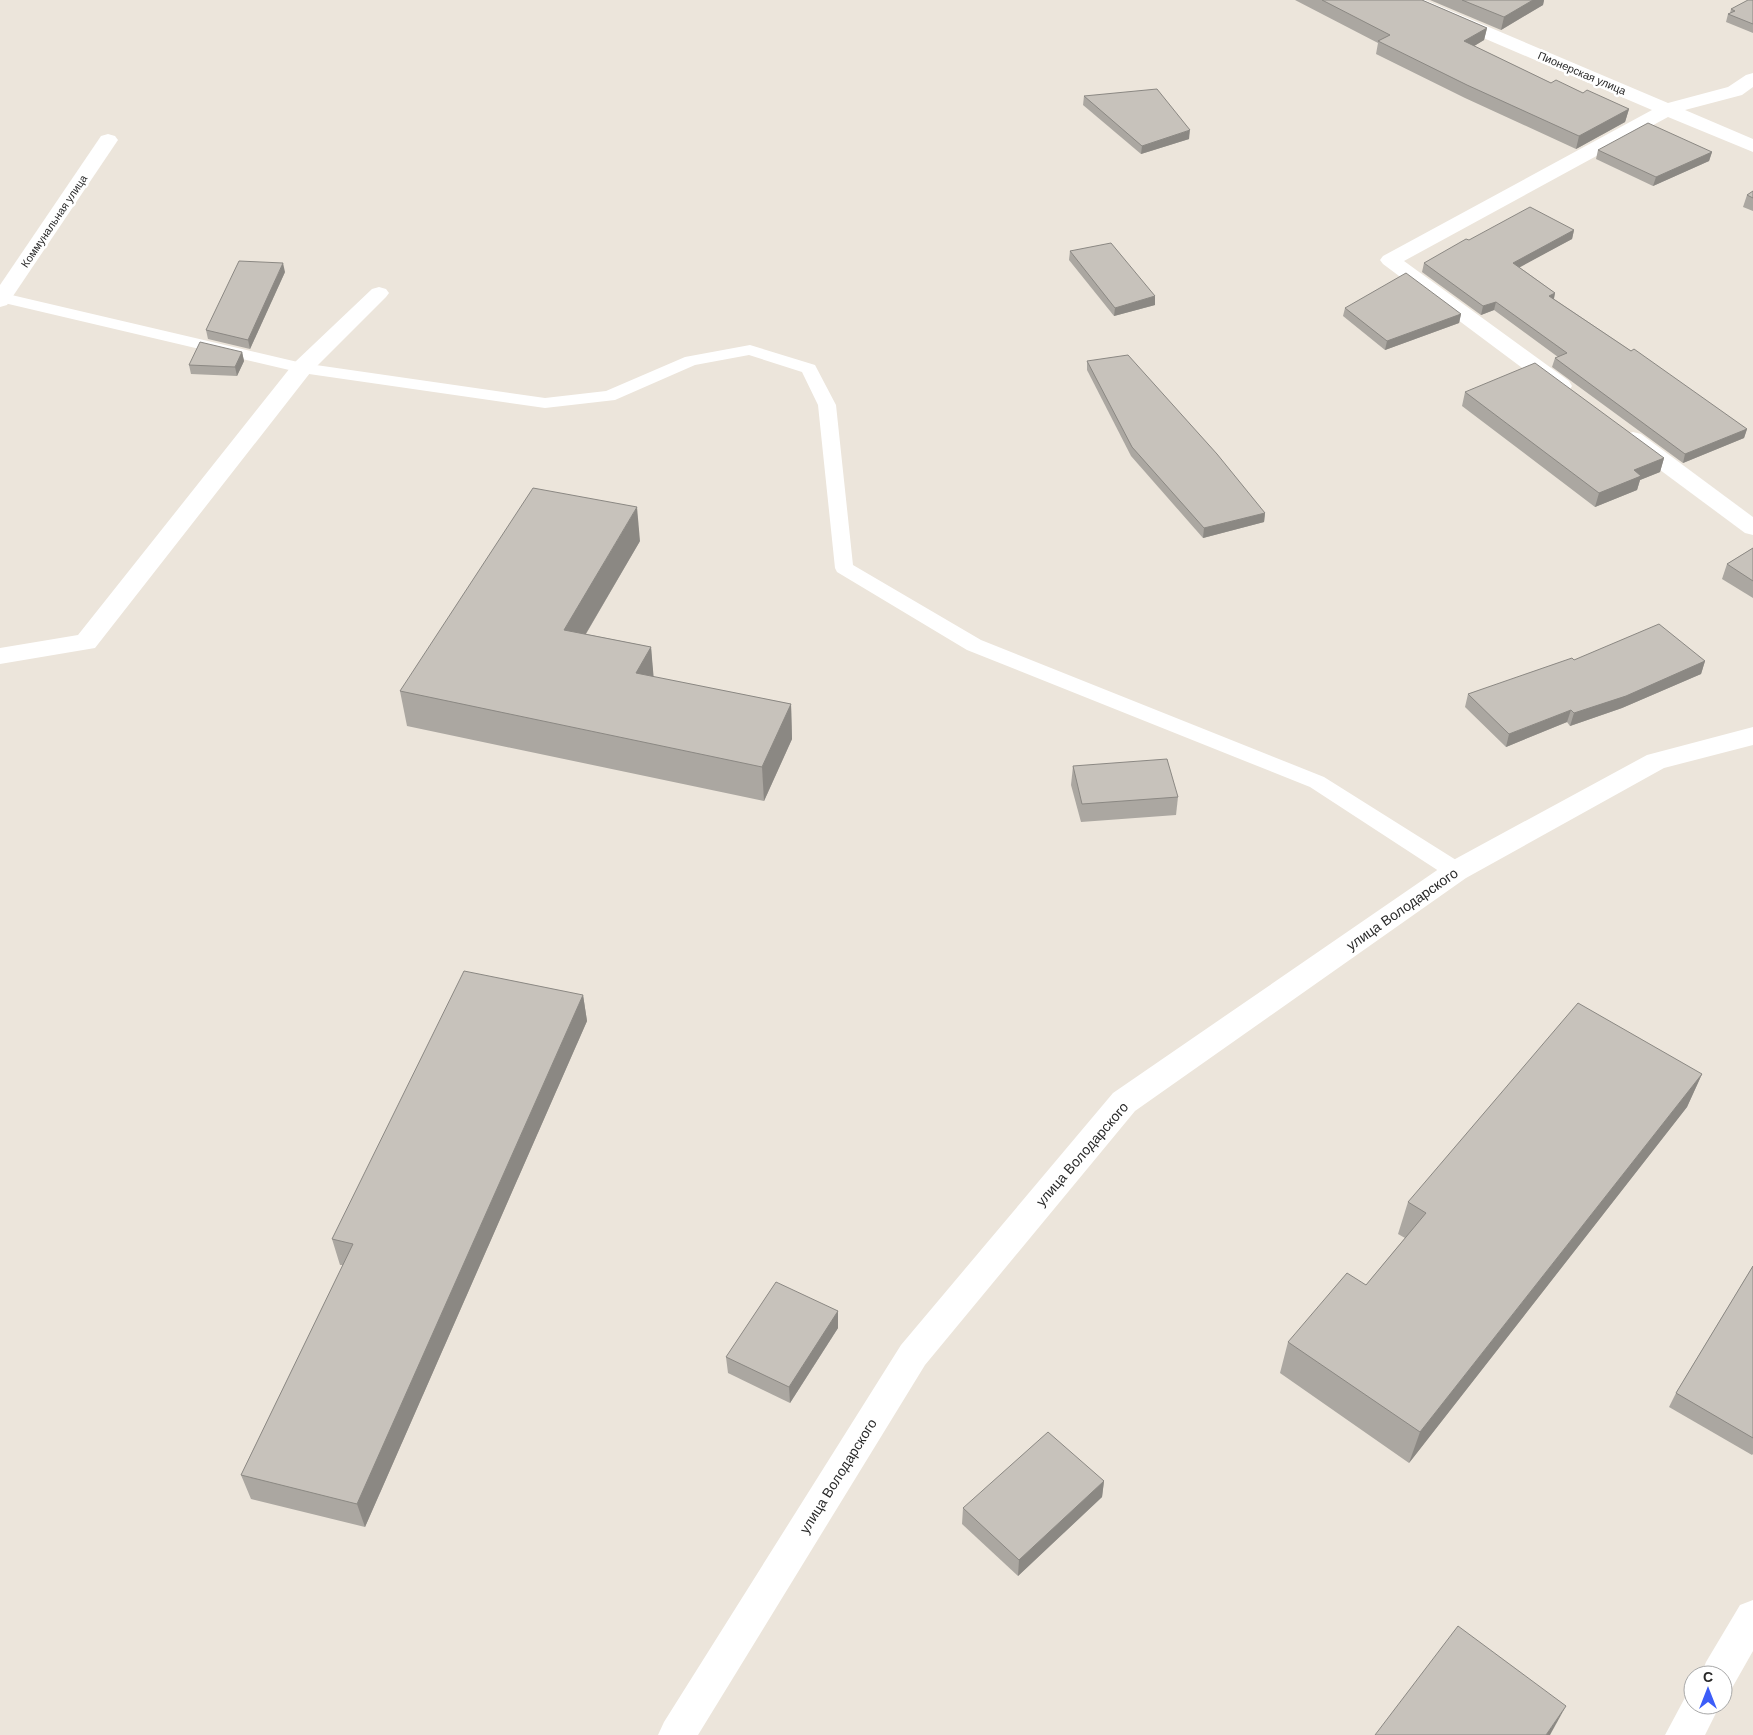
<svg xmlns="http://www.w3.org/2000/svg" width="1753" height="1735" viewBox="0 0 1753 1735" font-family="'DM Sans',sans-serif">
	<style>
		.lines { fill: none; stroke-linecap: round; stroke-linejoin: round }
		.lane { fill: #fff; fill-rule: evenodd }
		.street { fill: #fff; fill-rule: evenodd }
		.secondary { fill: #fff; fill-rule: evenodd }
		.wall { fill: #aba7a1 }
		.shaded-wall { fill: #8b8883 }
		.building { fill: #c7c2bb; stroke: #8b8883 }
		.labels { text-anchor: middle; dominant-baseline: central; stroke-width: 5; stroke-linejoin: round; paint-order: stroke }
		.far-street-label { font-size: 11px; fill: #292929; stroke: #fff }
		.street-label { font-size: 14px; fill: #292929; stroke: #fff }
	</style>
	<rect width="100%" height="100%" fill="#ece5db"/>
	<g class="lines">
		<polygon class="lane" points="3,293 302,363 545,398 606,391 685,357 750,345 815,365 836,405 853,565 981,640 1324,777 1464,865 1467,871 1464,877 1456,879 1448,877 1310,787 967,650 837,572 835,568 818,405 802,372 749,355 695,365 615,400 545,408 302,373 0,302 0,294"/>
		<g class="street">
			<polygon points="1401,0 1425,0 1668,103 1728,87 1746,75 1753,73 1753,87 1742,95 1685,110 1753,139 1753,152 1668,117 1404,261 1569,381 1572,386 1569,391 1561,393 1553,391 1383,264 1380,260 1383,256 1652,110 1404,4"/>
			<polygon points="108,134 115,136 118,140 7,305 0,307 0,285 101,136"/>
			<polygon points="379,287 386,289 389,293 386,297 310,373 95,648 0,664 0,648 78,635 294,363 372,289"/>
			<polygon points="1633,432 1641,434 1753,517 1753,535 1745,533 1625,444 1622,439 1625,434"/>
			<polygon points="1753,1600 1753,1651 1732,1688 1723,1691 1723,1675 1701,1675 1706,1662 1740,1605"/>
			<polygon points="1693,1690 1693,1705 1720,1705 1705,1735 1665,1735 1688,1692"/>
		</g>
		<polygon class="secondary" points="1753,727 1753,745 1664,768 1466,878 1135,1111 925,1365 698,1735 658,1735 664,1722 901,1345 1113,1093 1446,864 1647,755"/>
	</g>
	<g class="wall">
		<polygon points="1295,0 1422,0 1487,28 1484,40 1474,46 1551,83 1583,93 1629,109 1625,122 1576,149 1465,98 1376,54 1378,43"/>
		<polygon points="1430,0 1544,0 1543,5 1501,30"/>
		<polygon points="1753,0 1753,33 1726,22 1728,14 1730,13 1731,9"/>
		<polygon points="1084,96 1189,139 1141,154 1083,105"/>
		<polygon points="1598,150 1712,152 1709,161 1653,186 1596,159"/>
		<polygon points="1753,191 1753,211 1743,207 1747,195"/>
		<polygon points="1574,230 1572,239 1519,267 1555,293 1554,299 1747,429 1744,438 1683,463 1552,367 1555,358 1558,357 1494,310 1481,315 1422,272 1424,263 1469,240"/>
		<polygon points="1070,251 1155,296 1155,305 1114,316 1069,260"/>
		<polygon points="285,272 250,349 208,339 206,330"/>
		<polygon points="1345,308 1461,314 1459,323 1385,350 1343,316"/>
		<polygon points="242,352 244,361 237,376 191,374 189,365"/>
		<polygon points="1087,361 1265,513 1264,522 1203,538 1131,456 1087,370"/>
		<polygon points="1465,392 1664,458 1660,472 1640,480 1637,490 1595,507 1462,406"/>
		<polygon points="640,541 586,634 651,647 653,677 791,704 792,739 764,801 407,726 400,691"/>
		<polygon points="1753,548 1753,598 1722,579 1727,564"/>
		<polygon points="1574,660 1705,661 1701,674 1622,708 1570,726 1567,722 1506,747 1465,707 1468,694"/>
		<polygon points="1073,766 1178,797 1176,815 1081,822 1071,785"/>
		<polygon points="583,995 587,1021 365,1527 251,1499 241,1475 343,1265 340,1265 332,1239"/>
		<polygon points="1702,1074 1687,1107 1409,1463 1280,1373 1288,1342 1366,1285 1405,1238 1398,1234 1408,1202"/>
		<polygon points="1753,1266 1753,1454 1752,1455 1669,1407 1676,1393"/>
		<polygon points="838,1311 838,1328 790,1403 728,1373 726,1357"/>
		<polygon points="1104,1481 1102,1497 1018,1576 962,1524 963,1508"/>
	</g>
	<g class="shaded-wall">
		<polygon points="1533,0 1544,0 1543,5 1501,30 1504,17"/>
		<polygon points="1487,28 1484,40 1461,54 1464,41"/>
		<polygon points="1629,109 1625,122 1576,149 1579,136"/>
		<polygon points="1190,130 1189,139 1141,154 1142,146"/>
		<polygon points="1712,152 1709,161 1653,186 1656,177"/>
		<polygon points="1574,230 1572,239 1511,272 1513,263"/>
		<polygon points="283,263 285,272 250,349 248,340"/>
		<polygon points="1555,293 1553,302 1549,296"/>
		<polygon points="1155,296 1155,305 1114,316 1115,308"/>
		<polygon points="1496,302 1494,310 1481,315 1483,306"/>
		<polygon points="1461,314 1459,323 1385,350 1387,341"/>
		<polygon points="242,352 244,361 237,376 235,367"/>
		<polygon points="1747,429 1744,438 1683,463 1685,454"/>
		<polygon points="1664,458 1660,472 1640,480 1637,490 1595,507 1599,493 1634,470"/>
		<polygon points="637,507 640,541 568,664 564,630"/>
		<polygon points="1265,513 1264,522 1203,538 1204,528"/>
		<polygon points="651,647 654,681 636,673"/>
		<polygon points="1705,661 1701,674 1622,708 1570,726 1574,713"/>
		<polygon points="791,704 792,739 764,801 762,767"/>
		<polygon points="1571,710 1567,722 1506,747 1509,734"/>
		<polygon points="583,995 587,1021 365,1527 357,1504"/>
		<polygon points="1702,1074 1687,1107 1409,1463 1420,1432"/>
		<polygon points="838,1311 838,1328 790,1403 789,1387"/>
		<polygon points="1104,1481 1102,1497 1018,1576 1019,1560"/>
		<polygon points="1566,1706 1550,1735 1546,1735"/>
	</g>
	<g class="building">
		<polygon points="1322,0 1422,0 1487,28 1464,41 1551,83 1556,80 1583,93 1587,90 1629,109 1579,136 1467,85 1378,41 1390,35"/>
		<polygon points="1462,0 1533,0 1504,17"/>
		<polygon points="1748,0 1753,0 1753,24 1728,14 1735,11 1731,9"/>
		<polygon points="1157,89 1190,130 1142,146 1084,96"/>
		<polygon points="1648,123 1712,152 1656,177 1598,150"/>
		<polygon points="1753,191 1753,198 1747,195"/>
		<polygon points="1530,207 1574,230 1513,263 1555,293 1549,296 1631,351 1634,349 1747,429 1685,454 1555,358 1567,353 1496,302 1483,306 1424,263 1466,239 1469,240"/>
		<polygon points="1111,243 1155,296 1115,308 1070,251"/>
		<polygon points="239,261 283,263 248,340 206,330"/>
		<polygon points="1406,273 1461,314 1387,341 1345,308"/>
		<polygon points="200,342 242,352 235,367 189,365"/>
		<polygon points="1128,355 1217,454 1265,513 1204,528 1132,447 1087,361"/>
		<polygon points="1535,363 1664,458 1634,470 1641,476 1599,493 1465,392"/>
		<polygon points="533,488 637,507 564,630 651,647 636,673 791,704 762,767 400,691"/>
		<polygon points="1753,548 1753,581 1727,564"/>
		<polygon points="1659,624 1705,661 1626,696 1574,713 1571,710 1509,734 1468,694 1572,658 1574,660"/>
		<polygon points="1167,759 1178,797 1082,804 1073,766"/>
		<polygon points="464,971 583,995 357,1504 241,1475 353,1244 332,1239"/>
		<polygon points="1578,1003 1702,1074 1420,1432 1288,1342 1347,1273 1366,1285 1426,1213 1408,1202"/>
		<polygon points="1753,1266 1753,1438 1676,1393"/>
		<polygon points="776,1282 838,1311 789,1387 726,1357"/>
		<polygon points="1048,1432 1104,1481 1019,1560 963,1508"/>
		<polygon points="1458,1626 1566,1706 1546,1735 1375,1735"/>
	</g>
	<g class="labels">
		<g class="far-street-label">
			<text transform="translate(1582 73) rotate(23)">Пионерская улица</text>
			<text transform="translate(54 221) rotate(-56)">Коммунальная улица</text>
		</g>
		<g class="street-label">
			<text transform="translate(1402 909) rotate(-35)">улица Володарского</text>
			<text transform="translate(1082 1154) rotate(-49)">улица Володарского</text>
			<text transform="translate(838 1476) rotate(-58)">улица Володарского</text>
		</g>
	</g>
	<g transform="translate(1708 1690)"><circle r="24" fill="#ffffff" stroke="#a9a9a9"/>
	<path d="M0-4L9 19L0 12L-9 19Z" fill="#3c5df8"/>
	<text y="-8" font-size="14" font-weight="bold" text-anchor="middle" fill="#292929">С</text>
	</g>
</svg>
